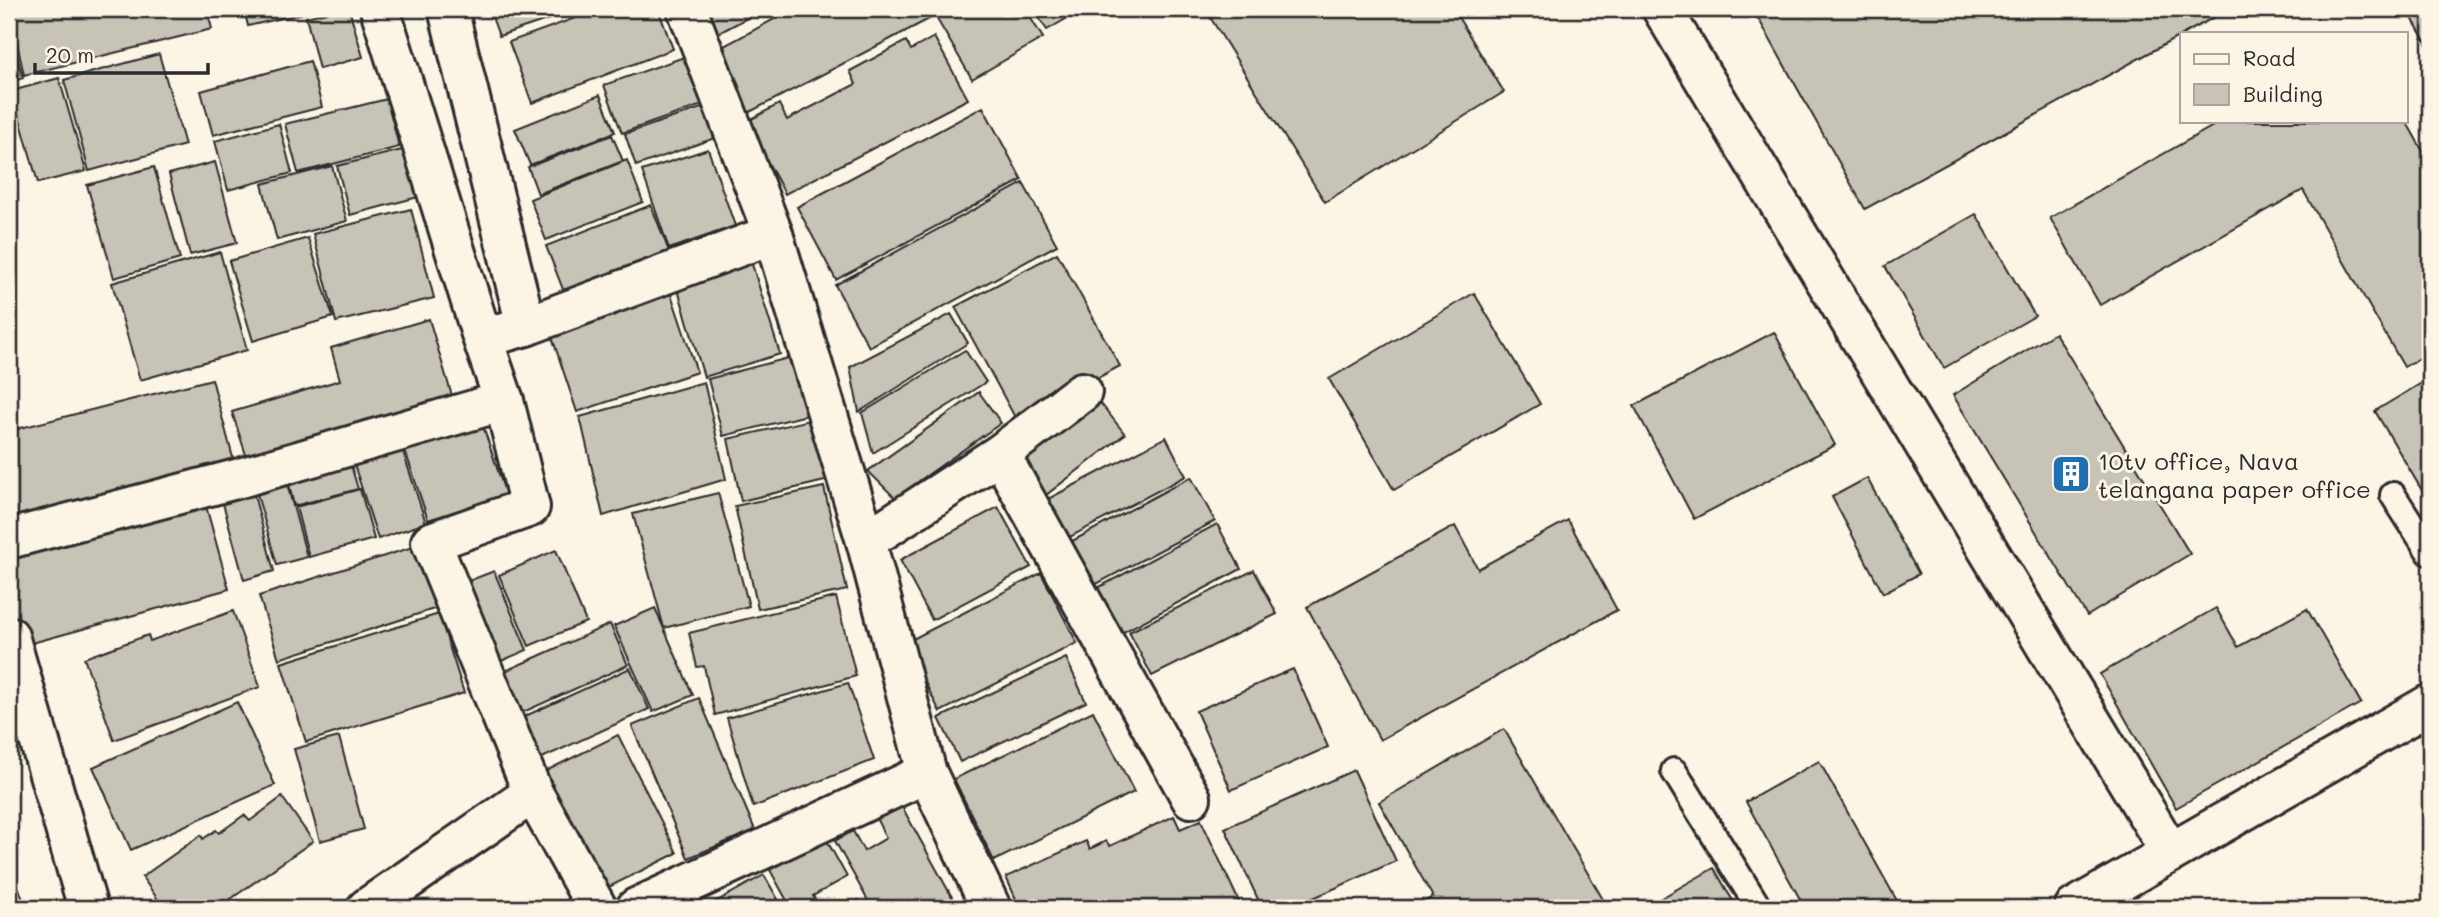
<svg xmlns="http://www.w3.org/2000/svg" width="2439" height="917" viewBox="0 0 2439 917" font-family="Mali,sans-serif">
	<style>
		.building { fill: #c8c3b7; stroke: #2b2b2b; stroke-width: 2 }
		.lines { fill: none; stroke-linecap: round; stroke-linejoin: round }
		.lane-casing { stroke: #2b2b2b; stroke-width: 30 }
		.street-casing { stroke: #2b2b2b; stroke-width: 44 }
		.lane { stroke: #fcf5e5; stroke-width: 24 }
		.street { stroke: #fcf5e5; stroke-width: 38 }
		.labels { text-anchor: middle; dominant-baseline: central; stroke-width: 6; stroke-linejoin: round; paint-order: stroke }
		.poi-label { font-size: 24px; fill: #2b2b2b; stroke: #fcf5e5; text-anchor: start }
	</style>
	<rect width="100%" height="100%" fill="#fcf5e5"/>
	<filter id="ink" filterUnits="userSpaceOnUse"><feTurbulence type="fractalNoise" baseFrequency=".0143" numOctaves="2"/><feDisplacementMap in="SourceGraphic" scale="14" xChannelSelector="R" yChannelSelector="G"/><feConvolveMatrix kernelMatrix="1 2 1 2 8 2 1 2 1" color-interpolation-filters="sRGB"/></filter>
	<g filter="url(#ink)">
		<g class="building">
			<polygon points="9,9 207,9 212,29 24,75"/>
			<polygon points="244,9 321,9 248,26"/>
			<polygon points="339,9 349,9 363,57 319,69 306,17"/>
			<polygon points="489,9 579,9 499,36"/>
			<polygon points="600,9 658,9 673,49 532,103 509,42"/>
			<polygon points="709,9 764,9 717,34"/>
			<polygon points="793,9 926,9 931,18 744,115 724,46"/>
			<polygon points="931,9 1025,9 1043,38 972,79"/>
			<polygon points="1033,9 1083,9 1047,30"/>
			<polygon points="1205,9 1453,9 1504,92 1325,202"/>
			<polygon points="1753,9 2229,9 1865,209"/>
			<polygon points="2407,9 2430,9 2430,50"/>
			<polygon points="9,29 23,78 9,82"/>
			<polygon points="934,37 968,99 785,194 746,122 779,104 787,120 856,84 850,71 906,41 911,50"/>
			<polygon points="159,54 185,145 89,171 64,80"/>
			<polygon points="687,56 705,104 622,133 604,85"/>
			<polygon points="310,61 322,107 213,135 201,91"/>
			<polygon points="59,78 86,171 38,183 12,91"/>
			<polygon points="600,95 615,132 530,165 515,129"/>
			<polygon points="387,99 399,147 298,173 285,124"/>
			<polygon points="704,107 715,138 636,166 625,134"/>
			<polygon points="983,107 1022,180 836,280 797,207"/>
			<polygon points="2222,121 2406,121 2430,164 2430,352 2404,367 2303,190 2100,305 2050,218"/>
			<polygon points="279,124 292,173 228,190 215,141"/>
			<polygon points="612,135 623,161 538,194 528,167"/>
			<polygon points="406,149 418,197 350,215 337,166"/>
			<polygon points="708,149 735,226 669,249 642,171"/>
			<polygon points="627,160 643,202 546,240 530,199"/>
			<polygon points="215,162 237,243 190,255 169,174"/>
			<polygon points="332,166 347,221 277,240 262,184"/>
			<polygon points="154,167 180,259 114,278 87,185"/>
			<polygon points="1023,183 1057,245 869,347 835,285"/>
			<polygon points="651,205 673,262 568,302 546,246"/>
			<polygon points="411,209 434,298 336,322 313,234"/>
			<polygon points="1976,214 2035,316 1944,368 1885,266"/>
			<polygon points="308,238 333,317 253,341 229,261"/>
			<polygon points="220,252 247,350 140,380 112,283"/>
			<polygon points="1057,253 1120,366 1017,421 955,307"/>
			<polygon points="751,261 780,354 704,377 676,283"/>
			<polygon points="1474,293 1540,404 1394,490 1329,379"/>
			<polygon points="671,294 697,372 577,412 551,334"/>
			<polygon points="951,314 968,343 859,412 850,367"/>
			<polygon points="429,319 455,406 250,467 232,412 340,380 331,348"/>
			<polygon points="1774,332 1835,445 1694,519 1634,406"/>
			<polygon points="2055,333 2190,554 2087,616 1953,395"/>
			<polygon points="965,350 986,382 873,453 862,413"/>
			<polygon points="796,356 811,414 723,436 708,379"/>
			<polygon points="2430,378 2430,504 2375,411"/>
			<polygon points="212,379 237,473 9,532 9,431"/>
			<polygon points="704,382 726,479 603,516 580,417"/>
			<polygon points="979,392 1001,423 895,498 868,471"/>
			<polygon points="1094,395 1125,434 1046,495 1015,456"/>
			<polygon points="478,411 506,495 428,520 400,435"/>
			<polygon points="814,419 829,480 741,501 728,439"/>
			<polygon points="398,436 426,523 378,539 350,452"/>
			<polygon points="1166,437 1186,476 1068,538 1048,499"/>
			<polygon points="348,455 358,489 294,506 286,472"/>
			<polygon points="284,473 307,557 277,565 253,480"/>
			<polygon points="1191,477 1215,521 1089,588 1065,545"/>
			<polygon points="1867,478 1919,574 1883,593 1832,497"/>
			<polygon points="252,487 274,571 244,580 221,496"/>
			<polygon points="824,487 847,590 758,609 735,506"/>
			<polygon points="360,489 374,539 309,557 296,507"/>
			<polygon points="718,493 749,606 664,628 633,514"/>
			<polygon points="204,499 229,589 21,646 9,602 9,553"/>
			<polygon points="998,507 1031,567 932,620 900,560"/>
			<polygon points="1568,520 1617,610 1380,740 1307,607 1455,526 1478,569"/>
			<polygon points="1217,524 1241,569 1116,636 1092,591"/>
			<polygon points="422,544 443,606 279,659 259,596"/>
			<polygon points="556,550 586,622 529,646 499,575"/>
			<polygon points="1254,570 1277,614 1152,676 1129,632"/>
			<polygon points="494,571 527,650 487,667 453,587"/>
			<polygon points="1041,573 1077,643 940,712 905,643"/>
			<polygon points="836,597 856,676 715,715 704,666 697,667 689,633"/>
			<polygon points="655,608 693,695 653,712 614,626"/>
			<polygon points="2216,608 2238,647 2307,609 2361,703 2176,808 2100,674"/>
			<polygon points="233,611 260,687 114,740 84,658 148,635 150,641"/>
			<polygon points="439,614 464,693 306,742 281,663"/>
			<polygon points="610,624 628,665 519,714 501,673"/>
			<polygon points="1066,658 1086,702 960,762 939,718"/>
			<polygon points="630,668 649,709 540,759 521,718"/>
			<polygon points="1293,669 1328,747 1231,790 1196,711"/>
			<polygon points="848,683 874,760 753,807 727,718"/>
			<polygon points="699,698 755,830 688,858 632,726"/>
			<polygon points="237,702 275,785 131,850 93,767"/>
			<polygon points="1093,711 1134,792 994,861 954,779"/>
			<polygon points="1504,729 1608,908 1413,908 1433,897 1379,802"/>
			<polygon points="618,735 677,853 605,889 546,771"/>
			<polygon points="339,737 364,829 320,841 294,749"/>
			<polygon points="1819,761 1901,908 1805,908 1746,802"/>
			<polygon points="1354,770 1396,861 1291,908 1262,908 1225,828"/>
			<polygon points="282,797 313,841 218,908 164,908 142,877 201,835 203,839 216,830 219,833 244,815 250,821"/>
			<polygon points="901,805 958,908 872,908 835,841 853,831 864,851 886,838 876,818"/>
			<polygon points="1174,816 1180,829 1201,820 1242,908 1020,908 1006,877 1086,841 1090,849 1106,841 1110,846"/>
			<polygon points="826,839 847,877 813,896 820,908 791,908 770,870"/>
			<polygon points="1714,868 1737,908 1644,908"/>
			<polygon points="764,875 783,908 714,908 712,904"/>
			<polygon points="17,883 26,908 9,908 9,886"/>
			<polygon points="859,900 864,908 844,908"/>
		</g>
		<g class="lines">
			<g class="lane-casing">
				<g id="lane">
					<polyline points="2393,495 2430,553"/>
					<polyline points="1674,771 1759,908"/>
				</g>
			</g>
			<g class="street-casing">
				<g id="street">
					<polyline points="380,9 482,337 504,401 530,507 431,542 533,793 597,908"/>
					<polyline points="448,9 526,326"/>
					<polyline points="687,9 773,234 866,541 927,773 991,908"/>
					<polyline points="1662,9 2170,852"/>
					<polyline points="501,333 526,326 773,234"/>
					<polyline points="1000,454 1191,798"/>
					<polyline points="9,539 240,478 504,401"/>
					<polyline points="866,541 1000,454 1082,392"/>
					<polyline points="9,636 88,908"/>
					<polyline points="367,908 533,793"/>
					<polyline points="636,908 927,773"/>
					<polyline points="2074,908 2430,704"/>
				</g>
			</g>
			<use href="#lane" class="lane"/>
			<use href="#street" class="street"/>
		</g>
	</g>
	<defs>
		<g id="building-square" transform="scale(2.0125)"><rect x="-9" y="-9" width="18" height="18" rx="4" fill="#1f6fb2" stroke="#fcf5e5"/><path d="M-4-6H4V6H1V3H-1V6H-4ZM-2.5-4.3h1.7v1.8h-1.7ZM.8-4.3h1.7v1.8H.8ZM-2.5-1h1.7V.8h-1.7ZM.8-1h1.7V.8H.8Z" fill="#fff"/></g>
	</defs>
	<g fill-rule="evenodd">
		<use href="#building-square" x="2071" y="474"/>
	</g>
	<g class="labels">
		<g class="poi-label">
			<text x="2098" y="460">10tv office, Nava<tspan x="2098" dy="28">telangana paper office</tspan></text>
		</g>
	</g>
	<rect width="2439" height="917" fill="none" stroke="#fcf5e5" stroke-width="35"/>
	<rect x="18" y="18" width="2404" height="882" fill="none" stroke="#2b2b2b" stroke-width="2.5" filter="url(#ink)"/>
	<rect x="2180" y="32" width="228" height="91" fill="#fcf5e5" stroke="#a8a49b" stroke-width="2"/>
	<rect x="2194" y="54" width="35" height="10" fill="#fcf5e5" stroke="#a8a49b" stroke-width="2"/>
	<text x="2243" y="66" font-size="21" fill="#2b2b2b">Road</text>
	<rect x="2194" y="84" width="35" height="21" fill="#c8c3b7" stroke="#a8a49b" stroke-width="2"/>
	<text x="2243" y="102" font-size="21" fill="#2b2b2b">Building</text>
	<path d="M35 63v10h173v-10" fill="none" stroke="#2b2b2b" stroke-width="3.5"/>
	<text x="46" y="63" font-size="21" fill="#2b2b2b" stroke="#fcf5e5" stroke-width="5" paint-order="stroke">20 m</text>
</svg>
